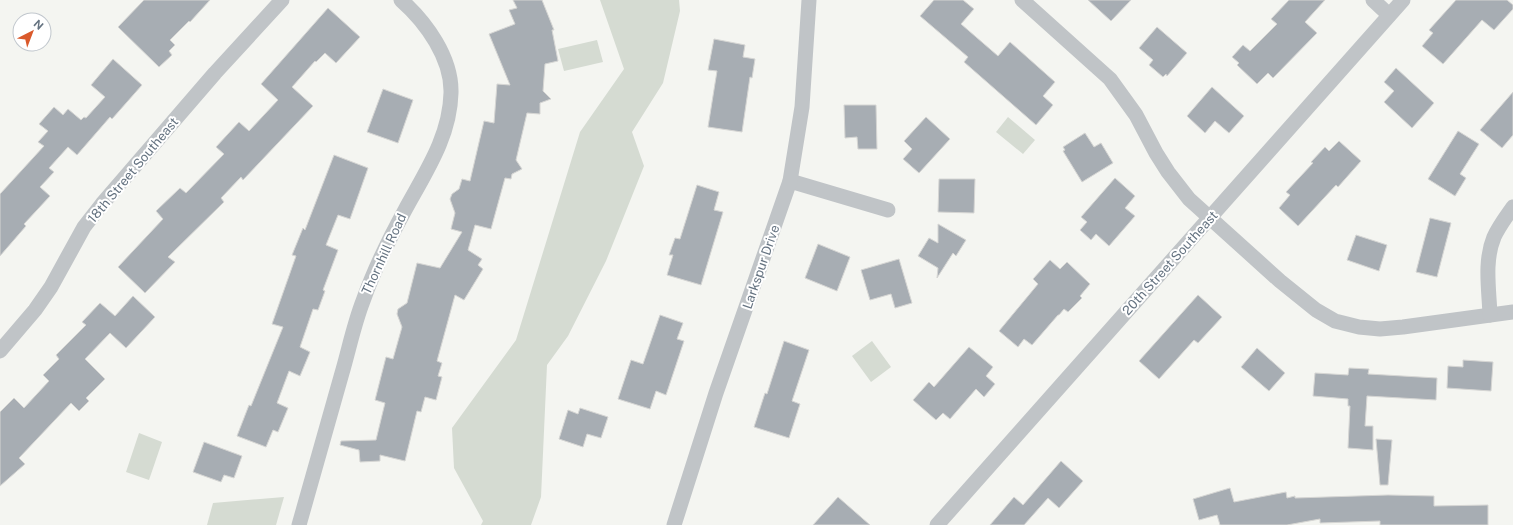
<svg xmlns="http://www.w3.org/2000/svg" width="1513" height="525" viewBox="0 0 1513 525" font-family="'Public Sans',sans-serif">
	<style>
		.green { fill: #d5dbd2 }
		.building { fill: #a7adb3; stroke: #d6d6d4 }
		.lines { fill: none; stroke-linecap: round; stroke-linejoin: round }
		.street { stroke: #c0c4c7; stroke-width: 15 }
		.labels { text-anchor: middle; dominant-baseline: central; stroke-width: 4; stroke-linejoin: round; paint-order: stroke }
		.street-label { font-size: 13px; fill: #657381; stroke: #fff }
	</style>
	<rect width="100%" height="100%" fill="#f4f5f1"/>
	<g class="green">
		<polygon points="600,0 679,0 680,11 663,83 632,132 644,166 606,261 568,336 547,365 541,497 531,525 481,525 483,521 454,468 452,428 516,340 580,132 624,69"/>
		<polygon points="597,40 603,62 564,71 558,49"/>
		<polygon points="1008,117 1035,140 1023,154 996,132"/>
		<polygon points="872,341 891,367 871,382 852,356"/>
		<polygon points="139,433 162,442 149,480 126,472"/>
		<polygon points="284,497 276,525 207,525 213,503"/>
	</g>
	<g class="building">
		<polygon points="144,0 210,0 190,22 189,21 170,40 175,45 169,51 172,55 159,67 118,27"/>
		<polygon points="513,0 542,0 554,30 552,30 558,61 545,64 543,91 551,99 540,103 540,114 527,113 516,160 522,169 512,174 511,179 505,178 491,229 475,225 468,250 482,259 478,265 483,269 464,300 455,295 437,361 442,363 438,376 442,377 436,400 425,397 421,412 417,411 405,461 380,455 380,461 360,462 359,450 340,445 341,441 376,440 385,403 375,400 386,357 393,359 402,327 397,314 398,309 407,303 417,263 440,268 462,232 451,229 455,213 450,199 452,194 459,189 462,179 470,181 484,121 494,123 497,84 510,85 489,34 515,24 509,10 517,8"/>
		<polygon points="934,0 963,0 974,9 961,24 998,56 1010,42 1055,82 1043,96 1053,105 1036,125 964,62 968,57 920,16"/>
		<polygon points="1088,0 1131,0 1111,21"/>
		<polygon points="1289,0 1325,0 1305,22 1317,33 1273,78 1268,73 1257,84 1237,65 1239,63 1232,57 1243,45 1250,51 1277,24 1271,19"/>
		<polygon points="1456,0 1507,0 1513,5 1513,9 1494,30 1482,20 1443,64 1422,46 1433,33 1429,30"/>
		<polygon points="328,8 360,37 336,63 325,53 316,62 315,61 292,87 313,106 243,180 241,177 221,198 224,202 168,257 175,262 145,293 118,267 163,219 156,211 180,188 186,193 224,154 216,147 239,122 249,131 278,100 261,84"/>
		<polygon points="1157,27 1187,53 1167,76 1166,74 1163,77 1149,65 1153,60 1139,48"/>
		<polygon points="714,39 745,45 743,57 755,59 752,78 750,77 742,132 708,127 717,71 708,70"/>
		<polygon points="113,59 142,85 112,119 110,117 77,155 68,147 49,168 54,172 40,187 50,196 24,224 26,226 0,256 0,194 44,146 38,142 48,131 39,124 54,107 63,115 68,109 81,120 84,117 86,118 105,97 91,85"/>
		<polygon points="1396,68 1434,103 1412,128 1384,102 1394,91 1384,82"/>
		<polygon points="1212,87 1244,116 1229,133 1215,121 1205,133 1187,116"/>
		<polygon points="383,89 413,100 398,143 367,132"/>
		<polygon points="1513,92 1513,135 1502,148 1480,130"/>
		<polygon points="844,105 876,105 877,149 858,149 857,137 845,138"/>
		<polygon points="926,117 950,139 919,173 903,159 912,149 904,141"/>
		<polygon points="1458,131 1479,144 1460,174 1466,178 1455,196 1428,179"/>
		<polygon points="1085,133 1094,147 1101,143 1113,163 1082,182 1063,151 1065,150 1063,147"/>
		<polygon points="1339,141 1361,161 1338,187 1336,185 1298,226 1279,208 1290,195 1286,192 1313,163 1311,162 1325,147 1329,151"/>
		<polygon points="334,155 368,168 350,219 338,215 326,245 338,250 323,290 325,291 318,310 313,309 300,347 310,352 300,376 289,371 277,403 288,408 278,432 273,430 266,447 237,436 249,405 251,406 283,327 272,324 296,256 292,255 303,228 305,230"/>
		<polygon points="1115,178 1135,196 1125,208 1135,216 1109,246 1096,234 1091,240 1080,230 1087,222 1081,217"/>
		<polygon points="939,179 975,179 974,213 938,212"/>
		<polygon points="697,185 719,192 714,210 723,212 701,285 667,275 673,255 669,255 675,238 680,239"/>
		<polygon points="1430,218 1451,223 1437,277 1416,272"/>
		<polygon points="938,224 966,240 956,256 953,253 937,278 938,268 918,256 929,238 938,243"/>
		<polygon points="1356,235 1387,245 1379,271 1347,260"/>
		<polygon points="818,244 850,257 837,291 805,278"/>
		<polygon points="899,259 912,303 895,308 891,294 870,300 861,270"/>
		<polygon points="1050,260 1060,269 1067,262 1090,284 1080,296 1082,298 1068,312 1064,309 1059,315 1058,315 1032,345 1024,339 1018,347 999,331 1038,284 1033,279"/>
		<polygon points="1198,295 1222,317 1198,343 1194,340 1159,379 1139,361"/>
		<polygon points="133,296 155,317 126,348 110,333 85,359 105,379 86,398 89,401 79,411 71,403 19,458 25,464 0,486 0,412 14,398 24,408 49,381 43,375 59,359 56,355 86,325 82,322 100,303 115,316"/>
		<polygon points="660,315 683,323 677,339 684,341 666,395 656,391 650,409 618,399 631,360 643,364"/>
		<polygon points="784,341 809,350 792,401 800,404 789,438 754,427 765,393 767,394"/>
		<polygon points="969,347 993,367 986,376 995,384 984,397 976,389 950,419 943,413 936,420 913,400 929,382 934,387"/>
		<polygon points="1257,348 1285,373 1269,391 1241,367"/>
		<polygon points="1463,360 1493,362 1491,391 1447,388 1448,366 1463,367"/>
		<polygon points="1349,368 1369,369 1368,374 1437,378 1436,400 1367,396 1365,426 1373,426 1373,450 1348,448 1350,406 1348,406 1348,399 1313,396 1315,373 1348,375"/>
		<polygon points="580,408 608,417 601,438 587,434 583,447 559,439 568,410 578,414"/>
		<polygon points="1376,439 1392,440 1388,485 1380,485"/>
		<polygon points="204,442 242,456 234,478 224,475 221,482 193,472"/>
		<polygon points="1061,461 1083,481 1059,508 1048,498 1024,525 990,525 1014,497 1023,505"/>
		<polygon points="1230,488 1234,502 1286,492 1287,498 1295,496 1295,498 1388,495 1434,496 1434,506 1488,505 1488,525 1380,525 1380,521 1320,523 1320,519 1287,525 1220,525 1217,515 1199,520 1193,499"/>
		<polygon points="838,497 870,525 813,525"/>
	</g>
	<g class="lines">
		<g class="street">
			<polyline points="1022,0 1110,79 1136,115 1156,153 1168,172 1189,199 1280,281 1316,310 1335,321 1359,327 1380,329 1403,327 1513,312"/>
			<polyline points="1373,0 1389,15"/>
			<polyline points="790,181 888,210"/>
			<path d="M1490 315C1489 289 1484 261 1494 237 1499 226 1506 217 1513 207"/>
			<polyline points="0,351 35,310 51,287 84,227 102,204 215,73 282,0"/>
			<path d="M299 525C313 474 328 424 342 373 349 349 354 324 363 301 374 270 389 239 405 210 425 173 450 137 451 93 452 58 426 22 401 0"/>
			<polyline points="674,525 716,393 790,181 802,107 809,0"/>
			<polyline points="937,525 1403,0"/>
		</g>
	</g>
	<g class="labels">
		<g class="street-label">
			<text transform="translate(133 170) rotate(-50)">18th Street Southeast</text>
			<text transform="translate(384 254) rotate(-65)">Thornhill Road</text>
			<text transform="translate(1170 263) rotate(-48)">20th Street Southeast</text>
			<text transform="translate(761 267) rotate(-71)">Larkspur Drive</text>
		</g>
	</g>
	<g transform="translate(32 32) rotate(42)"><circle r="19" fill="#ffffff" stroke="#c1c7cd"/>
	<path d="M0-3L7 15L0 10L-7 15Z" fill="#da592b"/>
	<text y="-6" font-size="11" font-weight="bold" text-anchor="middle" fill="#657381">N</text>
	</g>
</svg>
